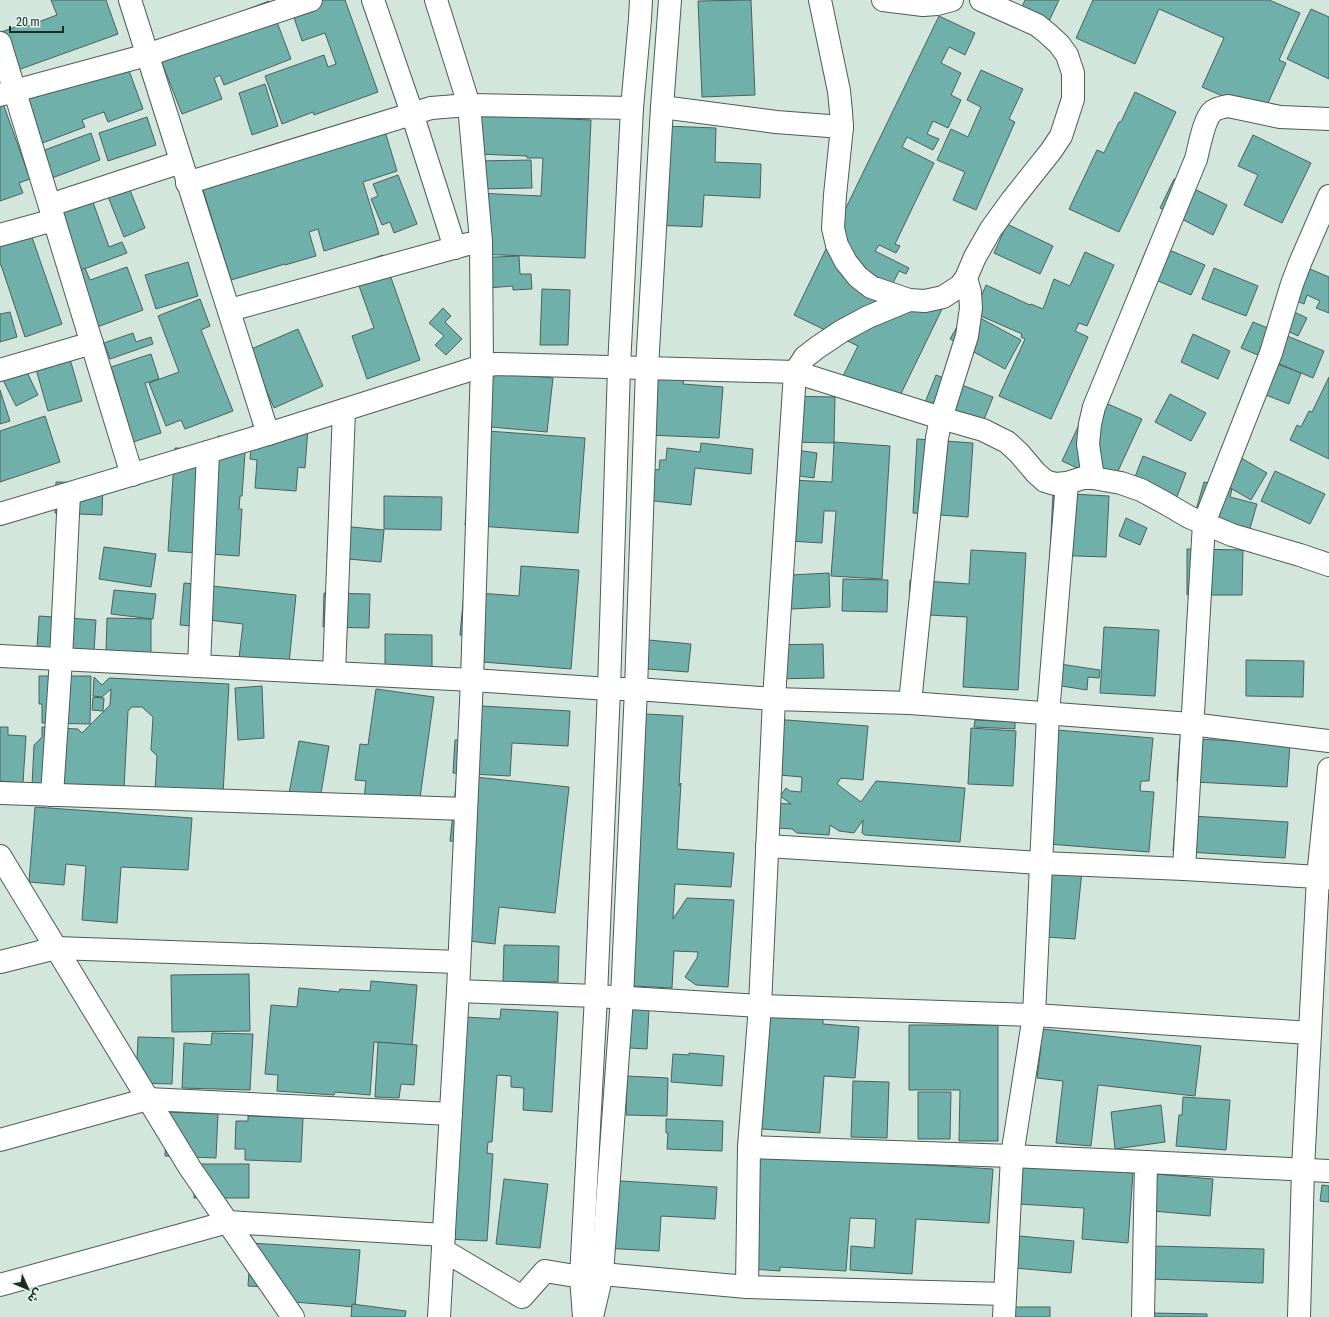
<svg xmlns="http://www.w3.org/2000/svg" width="1329" height="1317" viewBox="0 0 1329 1317" font-family="'Roboto Condensed','Noto Sans Arabic',sans-serif">
	<style>
		.building { fill: #6fb0aa; stroke: #4c605e }
		.lines { fill: none; stroke-linecap: round; stroke-linejoin: round }
		.minor-casing { stroke: #4b5c54; stroke-width: 24 }
		.minor { stroke: #fff; stroke-width: 22 }
	</style>
	<rect width="100%" height="100%" fill="#d2e6dc"/>
	<g class="building">
		<polygon points="51,0 106,0 118,34 15,71 1,32 24,24 25,27 57,15"/>
		<polygon points="308,0 345,0 378,92 314,115 313,112 282,124 265,76 324,55 328,67 336,64 325,33 302,41 290,6"/>
		<polygon points="751,0 755,95 702,97 698,1"/>
		<polygon points="1025,0 1059,0 1049,21 1021,9"/>
		<polygon points="1093,0 1269,0 1300,13 1279,60 1286,63 1265,110 1234,101 1202,87 1224,38 1159,9 1135,64 1076,38"/>
		<polygon points="269,1 291,59 224,85 220,75 214,78 222,99 182,114 155,45"/>
		<polygon points="1311,9 1329,17 1329,79 1287,59"/>
		<polygon points="939,16 975,33 965,55 949,47 941,63 961,73 951,95 961,100 948,128 933,121 927,134 939,139 933,150 907,137 902,147 934,163 895,244 900,246 896,253 879,245 875,251 909,268 906,274 899,271 893,283 943,307 896,404 842,378 858,346 794,315"/>
		<polygon points="123,54 143,109 108,122 104,112 82,120 85,127 37,145 18,94"/>
		<polygon points="981,70 1023,89 1009,119 1015,122 976,210 953,200 965,172 937,160 951,129 968,137 981,107 967,100"/>
		<polygon points="265,84 278,126 252,135 239,93"/>
		<polygon points="1135,92 1176,112 1119,232 1069,209 1097,150 1104,153 1119,122 1121,122"/>
		<polygon points="0,95 30,179 19,183 23,193 0,201"/>
		<polygon points="478,115 591,120 585,258 474,254 477,193 541,196 543,158 527,158 527,156 477,154"/>
		<polygon points="147,117 156,145 108,161 99,133"/>
		<polygon points="381,118 397,171 363,182 379,234 324,251 318,229 309,232 316,256 285,265 285,264 231,280 198,174"/>
		<polygon points="664,126 716,128 715,162 761,164 760,198 704,195 702,227 652,225"/>
		<polygon points="91,133 100,160 52,178 42,151"/>
		<polygon points="1253,135 1311,163 1282,223 1244,205 1258,175 1238,166"/>
		<polygon points="531,160 532,188 477,189 477,161"/>
		<polygon points="398,175 417,224 394,233 390,222 382,225 371,199 378,196 373,184"/>
		<polygon points="1174,179 1227,205 1213,235 1160,208"/>
		<polygon points="126,180 145,228 124,237 105,189"/>
		<polygon points="89,191 109,247 122,242 127,253 76,272 52,205"/>
		<polygon points="25,217 62,324 25,337 1,265 0,265 0,226"/>
		<polygon points="1007,224 1053,246 1040,274 994,253"/>
		<polygon points="1150,242 1205,265 1191,295 1137,272"/>
		<polygon points="1085,252 1114,265 1087,326 1079,323 1075,331 1088,337 1051,419 999,396 1025,339 1021,337 1022,334 974,313 986,285 1030,305 1031,304 1043,309 1054,279 1070,286"/>
		<polygon points="383,255 420,360 367,379 352,336 374,328 352,266"/>
		<polygon points="519,256 520,274 531,274 532,289 513,290 513,286 475,289 474,258"/>
		<polygon points="188,262 198,296 156,309 145,275"/>
		<polygon points="1296,263 1329,277 1329,313 1316,308 1320,301 1307,295 1304,304 1282,295"/>
		<polygon points="127,267 143,310 89,330 69,274 85,268 90,280"/>
		<polygon points="1214,268 1258,286 1246,316 1202,299"/>
		<polygon points="542,289 570,290 568,345 540,345"/>
		<polygon points="200,299 210,326 201,330 233,411 185,429 181,420 166,426 149,383 179,372 158,316"/>
		<polygon points="443,308 451,316 445,322 462,339 446,355 435,345 444,336 429,323"/>
		<polygon points="1286,308 1307,318 1298,336 1277,326"/>
		<polygon points="10,312 17,337 0,342 0,314"/>
		<polygon points="969,312 1021,340 1005,369 950,339 958,325"/>
		<polygon points="1253,322 1324,351 1313,378 1241,348"/>
		<polygon points="298,329 323,386 274,408 249,350"/>
		<polygon points="133,333 136,342 151,337 153,344 110,359 104,343"/>
		<polygon points="1193,334 1230,351 1218,379 1181,362"/>
		<polygon points="68,352 82,401 48,411 34,362"/>
		<polygon points="151,354 159,379 145,383 161,433 133,442 117,393 119,392 111,367"/>
		<polygon points="1259,357 1301,373 1289,404 1248,388"/>
		<polygon points="22,362 38,395 16,406 0,374"/>
		<polygon points="475,370 553,378 547,432 469,425"/>
		<polygon points="936,375 993,397 979,432 922,410"/>
		<polygon points="643,377 684,379 683,384 723,387 719,438 648,435"/>
		<polygon points="1329,377 1329,459 1290,440 1297,425 1301,427 1309,411 1312,412"/>
		<polygon points="0,390 10,421 0,424"/>
		<polygon points="1170,394 1206,413 1191,441 1155,422"/>
		<polygon points="784,396 835,397 834,443 791,442"/>
		<polygon points="1092,397 1142,419 1112,484 1062,461"/>
		<polygon points="45,416 60,462 0,482 0,431"/>
		<polygon points="253,424 308,428 305,468 298,467 296,491 255,488 257,460 250,459"/>
		<polygon points="473,430 585,438 578,533 465,525"/>
		<polygon points="218,436 246,438 242,496 240,496 239,509 242,509 239,556 168,551 175,448 217,450"/>
		<polygon points="917,439 973,443 968,517 913,513"/>
		<polygon points="834,442 890,446 882,579 831,576 836,511 824,511 822,543 774,540 790,480 832,482"/>
		<polygon points="701,443 753,449 751,474 695,468 691,505 636,499 639,467 659,470 660,460 666,460 667,448 700,452"/>
		<polygon points="782,448 817,453 814,478 778,473"/>
		<polygon points="1236,455 1267,473 1251,500 1220,482 1224,475 1213,469 1218,460"/>
		<polygon points="1143,456 1186,473 1173,507 1130,490"/>
		<polygon points="1275,471 1325,494 1310,524 1261,501"/>
		<polygon points="56,482 103,483 102,515 55,513"/>
		<polygon points="1204,482 1232,489 1230,497 1257,504 1249,532 1194,517"/>
		<polygon points="1053,493 1109,496 1106,557 1050,555"/>
		<polygon points="384,496 442,497 441,530 384,529"/>
		<polygon points="1126,518 1147,528 1140,545 1119,536"/>
		<polygon points="330,525 384,530 381,562 327,557"/>
		<polygon points="104,547 156,554 151,587 99,579"/>
		<polygon points="1187,549 1243,550 1242,595 1187,595"/>
		<polygon points="971,550 1026,553 1018,690 963,687 967,617 909,614 910,580 969,584"/>
		<polygon points="521,566 579,570 571,669 470,661 472,636 460,635 464,592 519,596"/>
		<polygon points="829,573 830,607 773,610 771,576"/>
		<polygon points="843,579 888,580 887,612 842,611"/>
		<polygon points="184,583 296,595 289,663 239,658 243,624 191,618 190,626 180,625"/>
		<polygon points="114,590 156,594 153,619 111,614"/>
		<polygon points="324,593 370,594 369,628 323,627"/>
		<polygon points="39,616 96,620 94,651 37,648"/>
		<polygon points="107,618 151,619 151,653 106,652"/>
		<polygon points="1104,627 1159,630 1155,696 1100,693"/>
		<polygon points="385,634 432,635 432,667 385,667"/>
		<polygon points="638,639 691,644 688,672 635,668"/>
		<polygon points="823,644 824,678 768,679 767,645"/>
		<polygon points="1246,660 1304,661 1303,697 1246,696"/>
		<polygon points="1053,663 1100,670 1099,678 1088,677 1087,690 1049,684"/>
		<polygon points="39,676 91,676 90,724 42,723 42,704 39,704"/>
		<polygon points="94,677 102,685 109,678 229,684 223,794 155,791 157,756 151,750 153,717 142,707 132,707 128,711 124,789 92,787 88,784 83,788 32,786 34,745 42,737 42,727 78,729 82,733 110,705 111,689 102,697 93,696"/>
		<polygon points="262,686 264,738 238,740 235,688"/>
		<polygon points="376,689 434,697 419,805 364,798 366,781 355,780 360,744 368,745"/>
		<polygon points="93,697 104,698 103,711 92,710"/>
		<polygon points="464,705 570,711 568,746 512,743 510,776 453,773 455,740 462,740"/>
		<polygon points="628,713 683,716 679,786 681,783 677,849 734,853 731,887 675,884 673,919 687,898 734,900 728,987 696,985 685,977 697,958 698,952 674,951 672,988 614,985"/>
		<polygon points="773,719 868,726 863,780 841,778 837,784 861,802 876,781 965,788 960,842 865,835 862,833 863,820 854,833 839,831 830,825 829,835 797,833 792,829 778,828 771,803 791,804 780,796 786,788 790,791 801,792 802,777 768,774"/>
		<polygon points="975,720 1015,722 1015,729 974,727"/>
		<polygon points="0,727 8,727 8,735 26,736 23,783 0,781"/>
		<polygon points="971,728 1016,731 1013,786 968,784"/>
		<polygon points="1045,729 1153,738 1149,781 1141,781 1140,791 1154,792 1149,852 1036,843"/>
		<polygon points="1180,738 1290,744 1287,787 1177,781"/>
		<polygon points="299,741 329,746 320,799 289,793"/>
		<polygon points="457,775 569,787 555,913 499,907 495,944 451,939 461,842 450,841"/>
		<polygon points="35,807 192,818 188,870 121,867 117,923 82,920 86,866 66,864 64,885 29,882"/>
		<polygon points="1176,815 1288,822 1285,858 1173,851"/>
		<polygon points="1041,868 1082,871 1075,939 1034,936"/>
		<polygon points="504,945 559,946 558,982 503,982"/>
		<polygon points="249,974 250,1031 172,1032 171,975"/>
		<polygon points="371,981 417,985 412,1045 374,1042 370,1095 335,1092 334,1095 277,1091 278,1075 265,1074 271,1005 297,1007 299,988 339,992 340,989 370,991"/>
		<polygon points="616,1008 649,1009 647,1049 613,1047"/>
		<polygon points="501,1009 558,1012 552,1112 523,1110 524,1088 511,1087 511,1076 497,1075 492,1142 488,1142 487,1153 493,1154 487,1241 448,1239 448,1016 500,1019"/>
		<polygon points="757,1013 823,1019 823,1024 859,1027 855,1078 824,1076 820,1133 748,1128"/>
		<polygon points="909,1025 998,1025 998,1141 959,1141 960,1090 909,1090"/>
		<polygon points="1033,1028 1201,1046 1195,1096 1098,1085 1091,1146 1056,1143 1063,1081 1037,1078 1041,1047 1030,1046"/>
		<polygon points="212,1033 253,1034 250,1090 182,1088 184,1043 211,1045"/>
		<polygon points="138,1037 174,1038 172,1084 136,1083"/>
		<polygon points="378,1042 417,1045 414,1085 401,1084 399,1098 375,1097"/>
		<polygon points="689,1053 724,1056 722,1086 671,1082 673,1054 689,1055"/>
		<polygon points="627,1076 668,1078 667,1116 626,1115"/>
		<polygon points="853,1081 889,1082 887,1138 851,1137"/>
		<polygon points="918,1092 951,1092 950,1139 918,1139"/>
		<polygon points="1183,1097 1230,1100 1226,1150 1176,1146 1179,1115 1182,1115"/>
		<polygon points="1161,1105 1165,1142 1115,1149 1111,1112"/>
		<polygon points="167,1112 218,1114 216,1158 165,1156"/>
		<polygon points="248,1116 303,1118 301,1162 245,1160 245,1149 235,1149 236,1121 248,1121"/>
		<polygon points="666,1119 723,1121 722,1151 667,1149 668,1133 666,1133"/>
		<polygon points="747,1154 993,1169 989,1223 916,1219 912,1274 850,1270 851,1246 874,1248 876,1219 850,1218 846,1271 780,1267 780,1271 739,1268"/>
		<rect x="194" y="1164" width="55" height="34"/>
		<polygon points="1021,1165 1133,1173 1128,1243 1082,1239 1084,1208 1018,1204"/>
		<polygon points="1156,1174 1213,1179 1210,1216 1152,1211"/>
		<polygon points="504,1179 548,1184 540,1248 496,1244"/>
		<polygon points="606,1180 717,1187 715,1219 661,1216 659,1251 602,1248"/>
		<polygon points="1322,1185 1329,1186 1329,1202 1320,1201"/>
		<polygon points="1019,1236 1074,1241 1071,1273 1015,1268"/>
		<polygon points="251,1243 360,1250 355,1307 282,1301 283,1288 248,1286"/>
		<polygon points="1153,1246 1264,1249 1263,1283 1152,1279"/>
		<polygon points="352,1304 406,1311 405,1317 351,1317"/>
		<rect x="1013" y="1307" width="37" height="10"/>
		<polygon points="1151,1313 1207,1314 1207,1317 1151,1317"/>
	</g>
	<g class="lines">
		<g class="minor-casing">
			<g id="minor">
				<path d="M130 0C175 145 223 289 268 434"/>
				<polyline points="373,0 412,113 455,248"/>
				<polyline points="436,0 469,105 481,241 482,366 472,680 458,991 439,1317"/>
				<polyline points="820,0 839,91 841,112 842,127 835,195 833,228 837,245 846,262 858,277 871,287 909,300 925,301 943,297 960,286 966,278 975,257 991,229 1012,200 1051,151 1061,136 1073,99 1073,73 1067,55 1059,44 1047,33 1037,25 981,0"/>
				<polyline points="883,0 923,5 937,4 952,0"/>
				<polyline points="0,43 132,475"/>
				<polyline points="0,95 147,55 311,0"/>
				<polyline points="662,107 776,122 842,127"/>
				<polyline points="187,183 431,108 469,105 632,108"/>
				<polyline points="50,205 181,162"/>
				<polyline points="0,235 54,220"/>
				<polyline points="230,310 468,244"/>
				<polyline points="0,370 92,343"/>
				<path d="M1093 478 1088 444 1090 424 1094 407 1196 159C1199 148 1204 118 1213 111 1217 108 1223 107 1228 106L1280 117 1329 119"/>
				<polyline points="0,514 268,434 482,366 496,364 795,372 941,418 983,430 1007,442 1019,453 1036,473 1045,481 1055,484 1067,483 1083,478 1093,478 1121,483 1141,490 1165,503 1189,517 1232,535 1300,555 1329,565"/>
				<polyline points="0,656 472,680 609,689 636,689 774,699 910,703 1191,724 1329,741"/>
				<polyline points="199,666 208,452"/>
				<polyline points="334,673 344,410"/>
				<polyline points="910,703 937,438 941,418 967,336 971,308 970,292 966,278"/>
				<polyline points="1329,769 1318,877 1329,878"/>
				<polyline points="0,793 466,809"/>
				<polyline points="52,795 61,659 69,494"/>
				<polyline points="767,846 1041,863 1184,869 1318,877 1310,1033"/>
				<polyline points="0,856 190,1168 293,1317"/>
				<polyline points="1184,869 1204,523 1271,353 1292,284 1300,263 1329,196"/>
				<polyline points="0,962 56,948 459,962"/>
				<polyline points="458,991 596,996 760,1006 1034,1015 1310,1033 1303,1169 1299,1317"/>
				<polyline points="0,1140 148,1099 451,1114"/>
				<polyline points="749,1147 1012,1156 1146,1162 1143,1317"/>
				<polyline points="1146,1162 1329,1171"/>
				<polyline points="443,1250 522,1297 545,1271 581,1277 602,1274 747,1287 1005,1294"/>
				<polyline points="0,1285 228,1222 444,1235"/>
				<polyline points="747,1287 749,1147 760,1006 774,699 795,372 805,357 818,347 842,331 868,317 909,300"/>
				<polyline points="584,1317 581,1277 596,996 609,689 619,367 632,108 640,19 641,0"/>
				<polyline points="592,1317 602,1274 622,998 636,689 647,368 662,107 670,0"/>
				<polyline points="1004,1317 1012,1156 1034,1015 1048,714 1067,483"/>
			</g>
		</g>
		<use href="#minor" class="minor"/>
	</g>
	<g transform="translate(28 1289) rotate(134)" stroke="#dff3e9" stroke-width="3" paint-order="stroke">
	<path d="M0-3L7 15L0 10L-7 15Z" fill="#202824"/>
	<text y="-6" font-size="11" font-weight="bold" text-anchor="middle" fill="#202824">ش</text>
	</g>
	<path d="M10 26v6h53v-6" fill="none" stroke="#202824" stroke-width="2"/>
	<text x="16" y="26" font-size="12" fill="#202824" stroke="#dff3e9" stroke-width="3" paint-order="stroke">20 m</text>
</svg>
